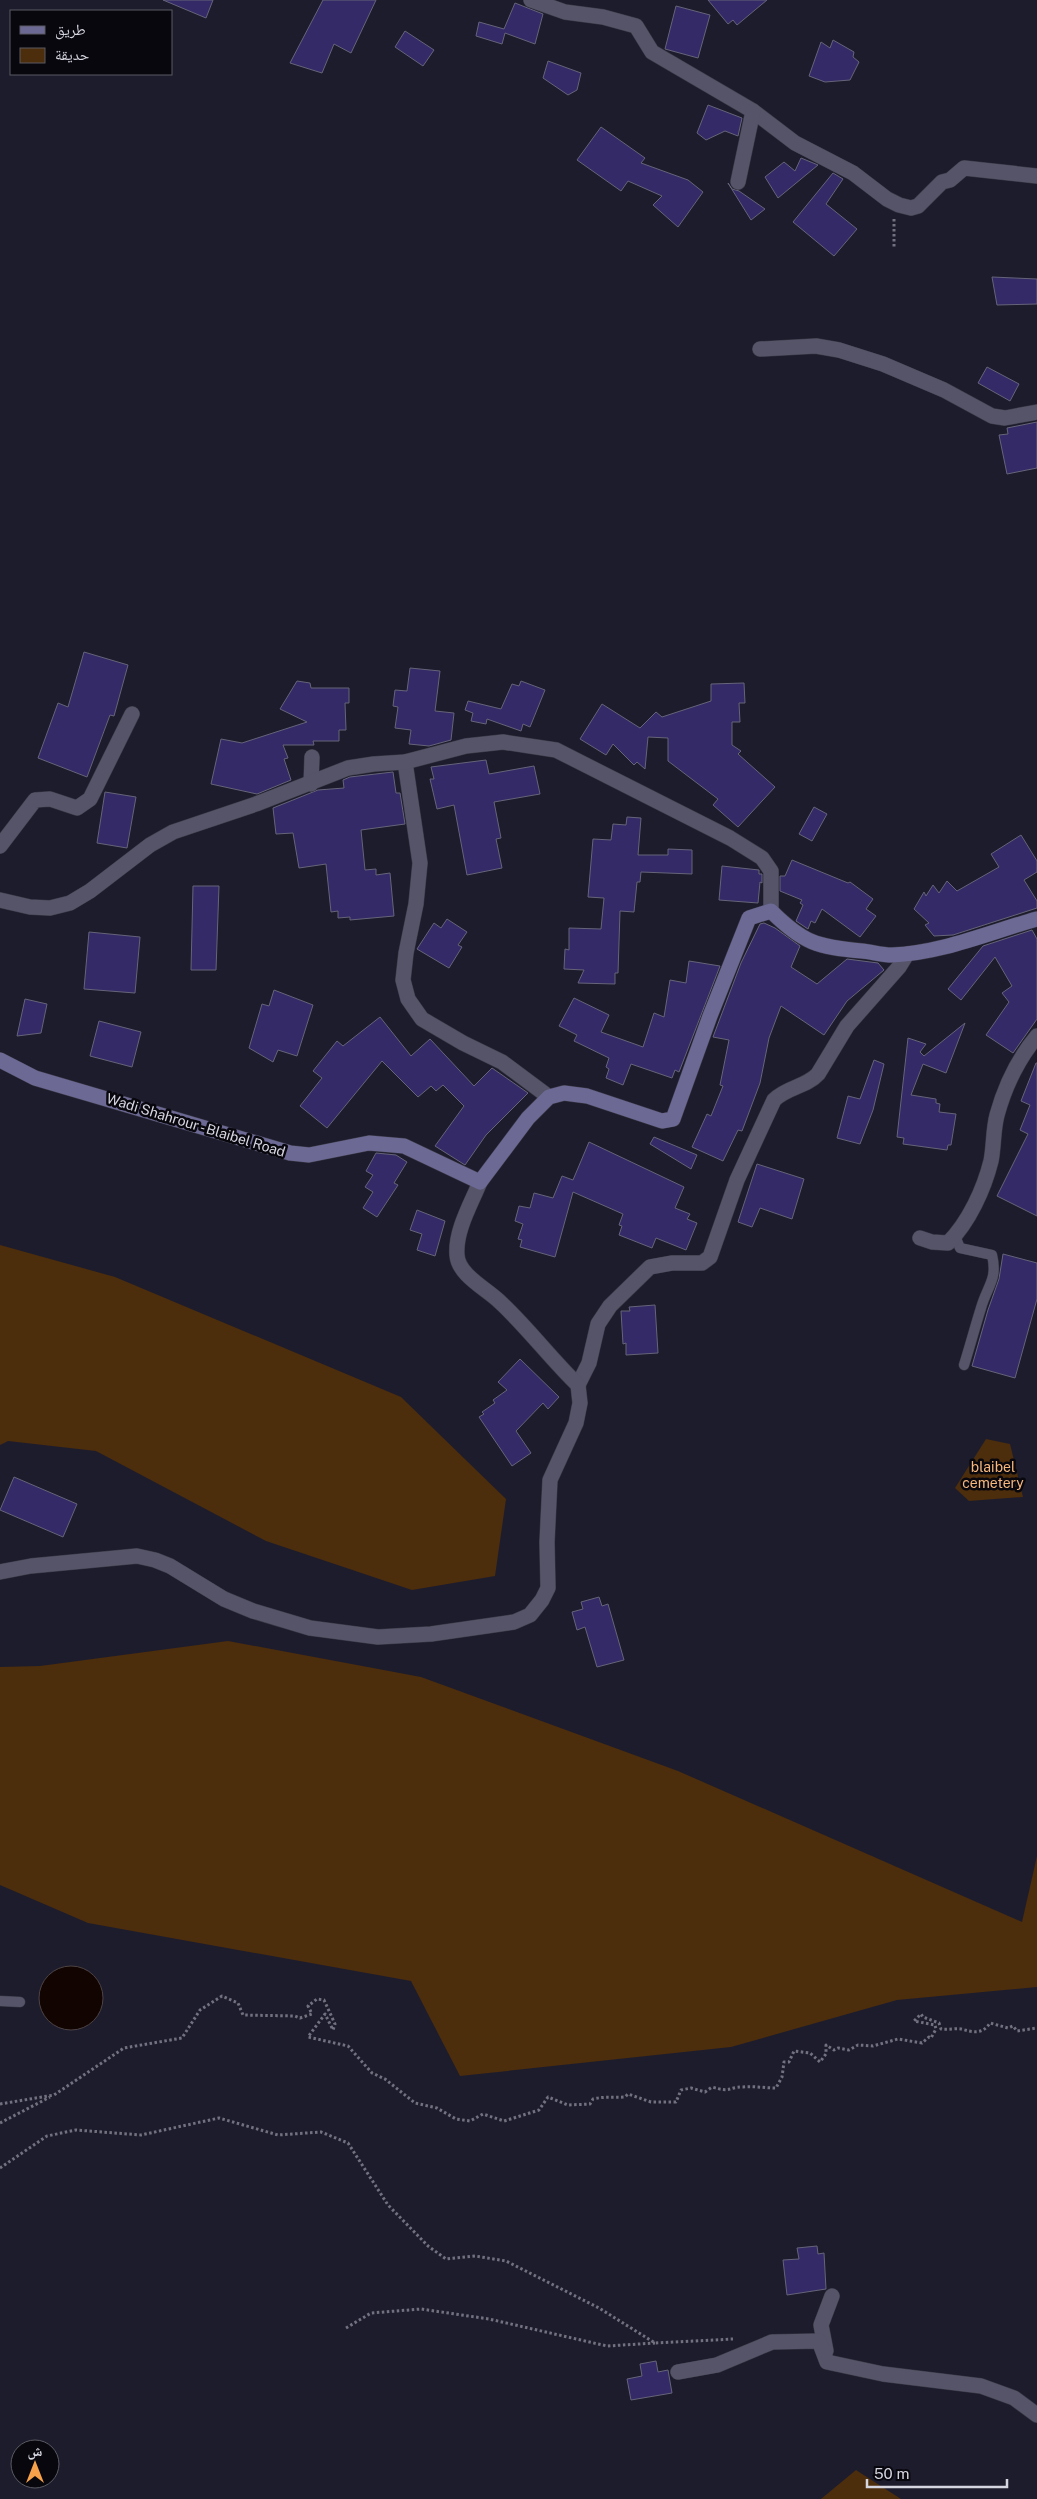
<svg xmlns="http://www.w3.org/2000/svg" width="1037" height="2499" viewBox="0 0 1037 2499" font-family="'Public Sans','Noto Naskh Arabic',sans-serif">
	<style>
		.green { fill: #4c2d0c }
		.water { fill: #120400; stroke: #4d4344 }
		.building { fill: #342a67; stroke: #656479 }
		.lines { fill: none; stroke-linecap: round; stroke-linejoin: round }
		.lane-casing { stroke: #393845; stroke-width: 11 }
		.street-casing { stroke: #393845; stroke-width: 16 }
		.secondary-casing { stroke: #393845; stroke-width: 16 }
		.path { stroke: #72717f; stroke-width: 3; stroke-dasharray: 2.5 2.5; stroke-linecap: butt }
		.lane { stroke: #555468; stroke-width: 10 }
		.street { stroke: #555468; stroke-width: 15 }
		.secondary { stroke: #6c6994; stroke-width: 15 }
		.labels { text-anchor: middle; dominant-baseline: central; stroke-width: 5; stroke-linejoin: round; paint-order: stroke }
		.street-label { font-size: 14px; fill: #d6d6e1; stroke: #08070e }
		.park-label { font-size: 14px; fill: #f8b87d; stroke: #08070e }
	</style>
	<rect width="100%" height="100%" fill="#1d1c2d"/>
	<g class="green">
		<polygon points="0,1245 115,1277 401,1397 506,1499 495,1576 412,1590 266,1541 96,1451 8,1441 0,1445"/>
		<polygon points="986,1439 1010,1444 1023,1497 969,1501 955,1488"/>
		<polygon points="228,1641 421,1677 678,1771 1022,1922 1037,1856 1037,1987 897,2000 731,2047 460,2076 411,1981 88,1923 0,1885 0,1667 40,1666"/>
		<polygon points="856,2470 901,2499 821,2499"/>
	</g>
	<circle class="water" cx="71" cy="1998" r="32"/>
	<g class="building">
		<polygon points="163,0 213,0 206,18"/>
		<polygon points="323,0 376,0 351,53 334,44 322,73 290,63"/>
		<polygon points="708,0 767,0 737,25 733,20 728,24"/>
		<polygon points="515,3 543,14 535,44 505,33 502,44 476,36 479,22 504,29"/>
		<polygon points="676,6 710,15 698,58 665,49"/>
		<polygon points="405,31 434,50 423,66 395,47"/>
		<polygon points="833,40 854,52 853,57 859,62 850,80 825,82 809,76 821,42 830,48"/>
		<polygon points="548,61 581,73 577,90 568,95 543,78"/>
		<polygon points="708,105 742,118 738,136 725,131 706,140 697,133"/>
		<polygon points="601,127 645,158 641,163 688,180 703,192 678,227 653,205 662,196 628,181 621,191 577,160"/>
		<polygon points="801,158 818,165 778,198 765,177 784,162 795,171"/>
		<polygon points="833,173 843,179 826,204 857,229 834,256 793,222"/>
		<polygon points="728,183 732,189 739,191 765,209 751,220"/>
		<polygon points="992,277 1037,279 1037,304 997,305"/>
		<polygon points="987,367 1019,384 1010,401 978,383"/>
		<polygon points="1037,422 1037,468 1007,474 999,435 1008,434 1007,428"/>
		<polygon points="84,652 128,665 114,716 110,715 87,777 38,758 58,703 68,707"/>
		<polygon points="410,668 440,671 435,711 454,713 451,740 429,746 409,744 411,730 395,728 398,707 393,706 395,690 407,691"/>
		<polygon points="297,681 310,683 311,688 349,688 349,703 345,703 346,730 339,730 339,741 313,741 314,745 283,745 288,758 284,759 291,780 257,794 211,784 221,739 242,743 307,722 280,709"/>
		<polygon points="521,681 545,690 530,727 523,724 521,731 487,719 486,724 471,721 473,713 465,710 468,701 501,709 512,684 519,686"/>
		<polygon points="744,683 745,703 739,703 740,722 732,722 732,745 741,751 738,754 775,787 738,827 713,805 718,799 668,761 668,738 648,737 645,769 637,762 634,765 613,744 606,755 580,739 602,704 640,728 656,712 662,717 711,701 711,684"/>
		<polygon points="486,760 489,774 534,766 540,794 494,802 501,838 496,839 502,868 467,875 454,805 437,809 430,779 434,779 431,767"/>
		<polygon points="393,772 396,793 400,793 405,824 361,830 365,870 376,869 376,875 390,873 394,916 350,920 350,917 338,918 338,911 331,912 326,864 299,868 293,833 276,834 273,808 318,790 344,788 343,780 350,777"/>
		<polygon points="105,792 136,797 127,848 97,843"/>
		<polygon points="814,807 827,814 812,841 799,834"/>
		<polygon points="627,817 641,818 638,855 668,855 668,849 692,850 692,874 641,872 640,882 637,882 634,912 620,911 618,973 615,973 615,984 578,983 584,970 564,969 565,949 569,950 569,928 601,929 604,898 588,897 593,839 611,840 613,824 626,825"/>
		<polygon points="1021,835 1037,861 1037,872 1024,880 1037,901 1037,908 953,935 934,936 925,925 929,923 914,909 924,892 926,896 933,885 939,893 947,881 957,891 999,867 991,854"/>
		<polygon points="792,860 848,883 850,882 873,899 866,909 876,916 860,937 822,909 815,923 811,921 808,929 796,921 803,905 800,903 802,900 780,891 780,876 785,876"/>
		<polygon points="722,866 759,870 759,874 762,874 762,883 760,882 758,903 719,900"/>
		<polygon points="193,886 219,886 216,970 191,970"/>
		<polygon points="447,919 467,932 458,945 462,947 449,968 417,949 434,923 441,928"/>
		<polygon points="764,923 775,928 800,946 791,967 817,984 847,959 878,963 884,970 847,1001 824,1035 781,1006 769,1038 760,1083 742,1131 738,1130 723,1161 692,1147 707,1114 711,1116 723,1086 720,1085 729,1040 713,1037 741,963 760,924"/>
		<polygon points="1032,930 1037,939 1037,1019 1013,1053 986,1035 1009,1002 1002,993 1012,986 995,957 961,1000 948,989 983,946"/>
		<polygon points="89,932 140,937 135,993 84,989"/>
		<polygon points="689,961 720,966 679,1072 675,1070 672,1078 631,1064 623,1085 606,1078 609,1069 606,1067 609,1058 574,1041 577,1035 559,1026 574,998 609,1015 601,1032 643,1047 654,1013 664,1017 670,980 686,983"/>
		<polygon points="274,990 313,1005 297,1056 278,1050 273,1062 249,1048 262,1004 269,1006"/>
		<polygon points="25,999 47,1004 41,1033 17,1036"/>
		<polygon points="380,1017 411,1056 430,1039 474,1086 492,1068 528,1093 486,1135 465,1165 435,1146 464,1106 443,1085 436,1091 431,1086 418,1097 382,1061 327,1128 300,1106 322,1078 313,1071 337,1041 343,1046"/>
		<polygon points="99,1021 141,1032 132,1067 90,1056"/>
		<polygon points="965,1023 946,1073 923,1064 911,1095 936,1099 936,1103 940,1104 939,1112 956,1114 951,1145 948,1145 947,1150 903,1144 904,1138 897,1137 908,1038 926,1044 920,1052 924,1056"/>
		<polygon points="874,1060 884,1064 873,1110 860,1144 837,1138 848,1096 860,1099"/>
		<polygon points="1036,1063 1037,1063 1037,1216 997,1196 1028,1134 1020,1130 1030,1105 1021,1101"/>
		<polygon points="654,1137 697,1155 691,1169 650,1144"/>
		<polygon points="589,1142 684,1187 675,1208 690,1214 687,1219 697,1223 686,1250 656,1238 652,1248 619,1235 622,1226 619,1225 623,1214 573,1192 555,1257 520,1247 522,1240 518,1239 523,1224 515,1221 519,1206 530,1208 534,1193 553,1198 562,1176 573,1180"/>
		<polygon points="376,1153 396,1155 407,1162 394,1183 398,1185 377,1217 363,1208 373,1192 365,1187 373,1175 366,1171"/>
		<polygon points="757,1164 804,1179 792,1219 760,1208 752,1227 738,1222"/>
		<polygon points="417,1210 445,1221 435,1256 417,1250 422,1234 410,1230"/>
		<polygon points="1003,1254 1037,1263 1037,1299 1015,1378 972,1366 988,1310 999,1279"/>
		<polygon points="655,1305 658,1353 626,1355 626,1343 623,1344 621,1311 630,1311 629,1307"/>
		<polygon points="520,1359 559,1397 548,1409 543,1403 516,1431 531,1453 512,1466 479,1417 484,1414 482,1412 495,1403 493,1400 507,1390 498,1382"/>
		<polygon points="14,1477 77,1504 63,1537 0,1510"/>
		<polygon points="599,1597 602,1606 608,1604 624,1660 597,1667 585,1627 577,1630 572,1612 583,1609 581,1602"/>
		<polygon points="817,2246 818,2254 824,2253 826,2289 787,2295 783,2260 799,2259 797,2248"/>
		<polygon points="656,2361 658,2372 668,2370 672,2393 631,2400 627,2379 642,2376 640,2364"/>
	</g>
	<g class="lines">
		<g class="lane-casing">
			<g id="lane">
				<path d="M955 1236 960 1248 992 1255C998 1280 987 1286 981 1308 975 1327 970 1346 964 1365"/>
				<polyline points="0,2001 20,2002"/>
			</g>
		</g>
		<g class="street-casing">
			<g id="street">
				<polyline points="531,0 565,12 603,17 636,26 652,52 753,111 795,143 853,173 887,199 899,205 911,208 918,206 942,182 950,180 964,168 1037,176"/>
				<polyline points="738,182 753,111"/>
				<polyline points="760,349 816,346 839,350 883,364 944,390 992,416 1005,418 1037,412"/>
				<polyline points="405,762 420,863 416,904 406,953 403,980 408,999 422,1019 463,1043 502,1062 549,1097"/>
				<polyline points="311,784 312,757"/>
				<polyline points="0,846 35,800 50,799 77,808 90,799 132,714"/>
				<polyline points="0,900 30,907 50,908 70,903 90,891 150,845 173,832 256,804 348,768 374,764 405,762 466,746 503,742 556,750 730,838 762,858 771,871 771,911"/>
				<path d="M920 1238 932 1242 948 1243C969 1222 984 1189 991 1161 994 1146 993 1130 997 1115 1005 1086 1018 1059 1037 1036"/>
				<path d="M578 1385 589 1363 598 1324 610 1306 650 1267 672 1263H702L710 1257 737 1180 774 1100C787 1087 806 1087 818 1074L847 1026 899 967 907 954"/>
				<path d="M0 1572 31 1566 137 1556 155 1560 170 1566 224 1599 253 1611 310 1628 378 1637 431 1634 514 1622 530 1615 542 1600 548 1588 547 1542 550 1480 576 1423 580 1403 578 1385C551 1359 528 1328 500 1302 487 1289 458 1275 457 1255 455 1231 471 1204 480 1182"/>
				<polyline points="826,2351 821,2325 832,2296"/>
				<polyline points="678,2372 717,2365 772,2342 819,2341 827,2362 883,2374 981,2386 1014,2398 1037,2415"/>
			</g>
		</g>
		<g class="secondary-casing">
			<path id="secondary" d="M0 1060 35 1078 290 1153 309 1155 369 1143 404 1146 480 1182 528 1118 549 1097 564 1093 587 1096 662 1121 673 1119 710 1016 749 918 771 911C803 943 817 947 862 951 872 952 882 955 892 955 942 953 990 932 1037 919"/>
		</g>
		<g class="path">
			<polyline points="894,219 894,248"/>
			<path d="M0 2104 54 2095 124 2048 182 2038 200 2010 222 1996 238 2003 243 2015 295 2016 300 2018 312 2014 308 2006 317 1999 324 2000 335 2024 333 2030 325 2014 308 2037 348 2046 372 2073 385 2079 415 2103 437 2108 456 2119 470 2121 483 2114 504 2121 539 2110 548 2097 568 2105 590 2104 593 2099C605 2096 613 2098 625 2097L628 2094 651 2102H676L681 2090 691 2088 705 2092 712 2087C732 2093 727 2087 743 2087 754 2086 765 2088 776 2088L782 2077 784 2062H789L794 2051 810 2053 820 2062 826 2054V2045L834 2050 838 2048 849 2050 858 2045 873 2046 898 2039 922 2043 929 2037 931 2038 936 2029 935 2025 914 2021 921 2014 923 2017 939 2023 941 2029C948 2030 955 2028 961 2029 973 2032 982 2035 990 2023L1008 2028 1013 2026 1017 2031 1037 2028"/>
			<polyline points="0,2123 50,2097"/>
			<polyline points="0,2168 47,2136 76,2130 141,2135 219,2118 278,2135 321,2132 348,2143 388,2205 428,2246 446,2259 475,2256 506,2261 599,2308 655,2343 733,2339"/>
			<polyline points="346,2328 371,2313 421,2309 489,2319 607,2346 655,2343"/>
		</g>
		<use href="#lane" class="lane"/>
		<use href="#street" class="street"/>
		<use href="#secondary" class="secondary"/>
	</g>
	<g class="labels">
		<g class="street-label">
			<text transform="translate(196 1125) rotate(17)">Wadi Shahrour - Blaibel Road</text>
		</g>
		<g class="park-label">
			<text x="993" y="1467">blaibel<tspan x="993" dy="16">cemetery</tspan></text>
		</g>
	</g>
	<rect x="10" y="10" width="162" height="65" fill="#08070e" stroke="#5a5a62"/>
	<rect x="20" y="26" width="25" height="8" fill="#6c6994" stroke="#5a5a62"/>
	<text x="55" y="35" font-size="15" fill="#d6d6e1">طريق</text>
	<rect x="20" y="48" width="25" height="15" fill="#4c2d0c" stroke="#5a5a62"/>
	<text x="55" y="60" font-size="15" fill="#d6d6e1">حديقة</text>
	<g transform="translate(35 2464)"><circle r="24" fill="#08070e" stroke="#5a5a62"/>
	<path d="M0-4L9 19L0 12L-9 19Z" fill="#f7a14a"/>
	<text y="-8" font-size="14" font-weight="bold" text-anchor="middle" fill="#d6d6e1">ش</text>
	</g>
	<path d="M867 2479v8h140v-8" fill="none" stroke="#d6d6e1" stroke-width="2.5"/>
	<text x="874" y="2479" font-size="15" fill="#d6d6e1" stroke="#08070e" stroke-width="4" paint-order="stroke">50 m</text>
</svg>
